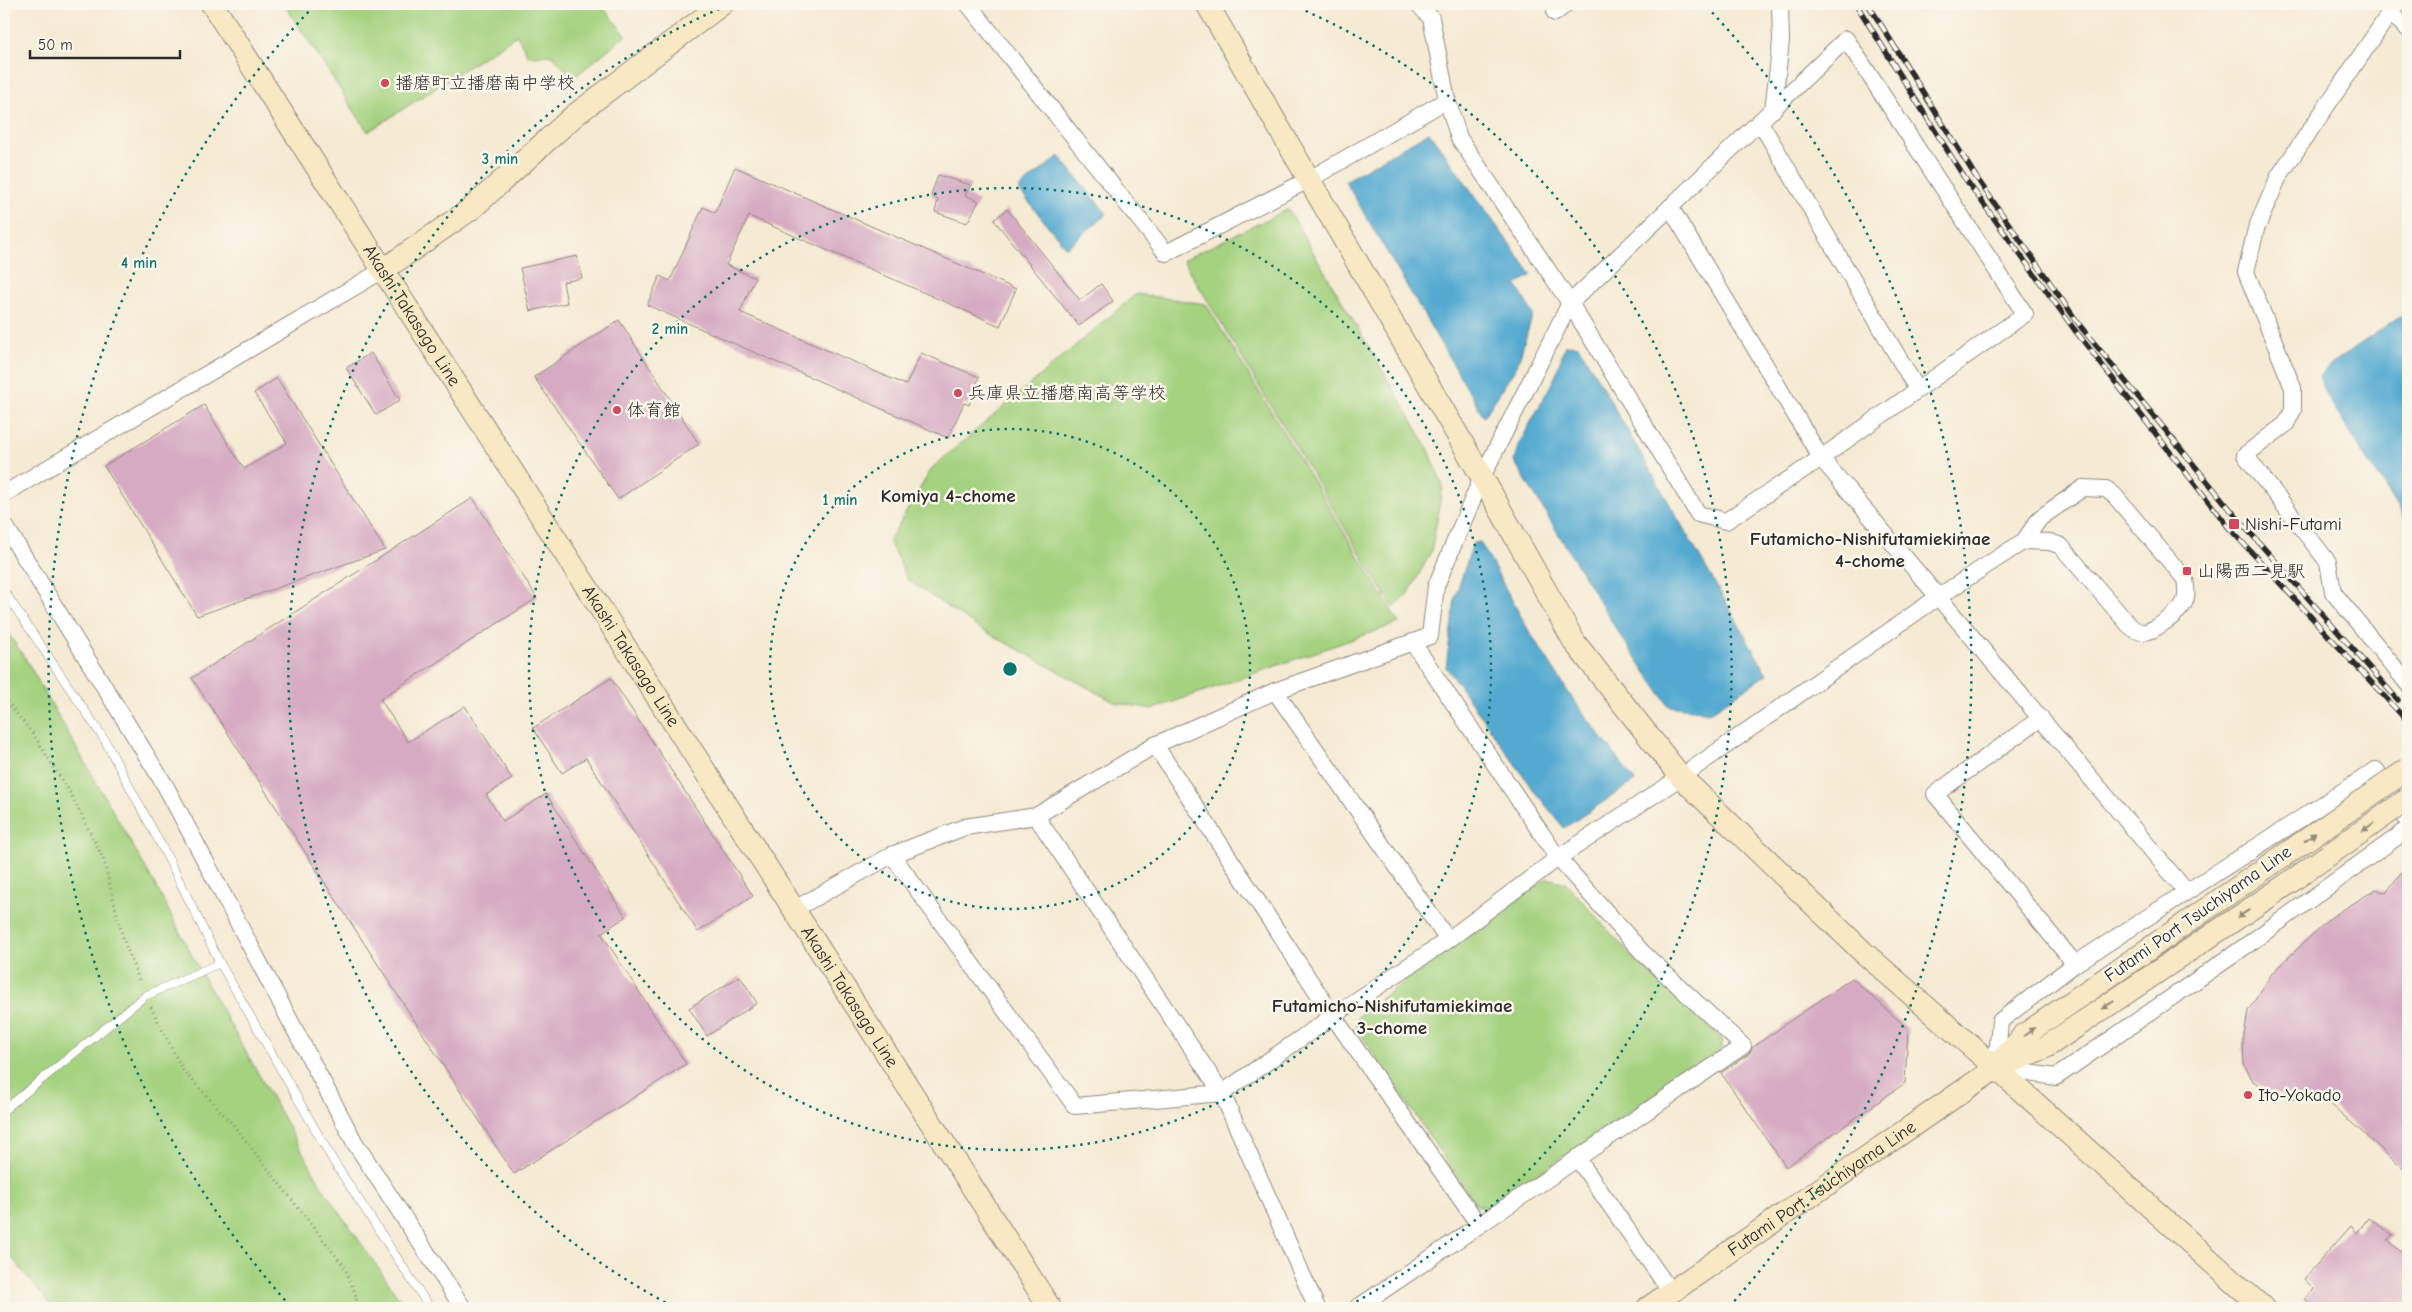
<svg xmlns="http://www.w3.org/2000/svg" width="2412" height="1312" viewBox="0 0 2412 1312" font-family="'Comic Neue','Klee One',sans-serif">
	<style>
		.green { fill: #a4d27f; stroke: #687e55 }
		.water { fill: #53a9d0; stroke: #3f6a7e }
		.building { fill: #d6aac2 }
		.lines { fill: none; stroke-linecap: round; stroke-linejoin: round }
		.lane-casing { stroke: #908a7f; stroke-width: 9 }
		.street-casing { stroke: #908a7f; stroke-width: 18 }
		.secondary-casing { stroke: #908a7f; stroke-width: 24 }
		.path { stroke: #908a7f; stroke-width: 3; stroke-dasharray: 1 4; stroke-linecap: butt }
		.lane { stroke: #fff; stroke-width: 8 }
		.street { stroke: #fff; stroke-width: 16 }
		.secondary { stroke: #f8e8c3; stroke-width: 22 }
		.rail-casing { stroke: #2b2b2b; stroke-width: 5.5 }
		.rail { stroke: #fbf7ec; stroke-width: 4; stroke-dasharray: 11; stroke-linecap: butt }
		.secondary-bridge-casing { stroke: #908a7f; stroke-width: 24; stroke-linecap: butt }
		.secondary-bridge { stroke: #f8e8c3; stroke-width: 22 }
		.oneway { fill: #928a77 }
		.ring { fill: none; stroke: #0f766e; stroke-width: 2.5; stroke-dasharray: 2.5 5 }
		.poi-dot { fill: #d1495b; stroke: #fbf7ec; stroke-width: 2 }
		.labels { text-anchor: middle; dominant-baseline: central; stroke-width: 5; stroke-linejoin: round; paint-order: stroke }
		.poi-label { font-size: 18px; fill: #2b2b2b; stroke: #fbf7ec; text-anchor: start }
		.street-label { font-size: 18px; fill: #2b2b2b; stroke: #fbf7ec }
		.neighbourhood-label { font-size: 19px; font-weight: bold; fill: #2b2b2b; stroke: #fbf7ec }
		.centre { fill: #0f766e; stroke: #fbf7ec; stroke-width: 2.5 }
		.ring-label { font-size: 15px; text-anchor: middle; font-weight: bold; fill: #0f766e; stroke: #fbf7ec; stroke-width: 5; stroke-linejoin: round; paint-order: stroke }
	</style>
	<rect width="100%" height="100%" fill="#fbf7ec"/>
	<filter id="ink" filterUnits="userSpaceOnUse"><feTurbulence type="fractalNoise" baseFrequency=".02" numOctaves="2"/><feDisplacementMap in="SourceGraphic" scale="10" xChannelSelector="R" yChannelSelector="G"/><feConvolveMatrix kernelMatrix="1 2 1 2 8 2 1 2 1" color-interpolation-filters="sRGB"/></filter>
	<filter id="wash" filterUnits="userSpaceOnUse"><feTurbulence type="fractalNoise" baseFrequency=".0096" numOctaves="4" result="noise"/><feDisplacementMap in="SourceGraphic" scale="20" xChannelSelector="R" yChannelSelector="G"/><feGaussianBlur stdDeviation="1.12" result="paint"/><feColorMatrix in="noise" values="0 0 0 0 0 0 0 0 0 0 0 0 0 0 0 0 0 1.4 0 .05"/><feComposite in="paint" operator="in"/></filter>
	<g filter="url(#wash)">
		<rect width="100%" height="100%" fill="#f5ead3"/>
		<g class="green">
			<polygon points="284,4 600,4 626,35 572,79 553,55 528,56 517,35 368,132"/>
			<polygon points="1288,209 1428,448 1443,486 1431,552 1409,593 1393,608 1183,260"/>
			<polygon points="1136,294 1206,304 1399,623 1153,709 1116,703 977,627 908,580 889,541 932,468"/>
			<polygon points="4,627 25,658 153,881 204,978 324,1190 406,1308 53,1308 4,1248"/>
			<polygon points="1547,878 1566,883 1634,959 1722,1039 1722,1049 1488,1208 1476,1205 1355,1026 1359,1015"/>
		</g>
		<g class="water">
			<polygon points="1429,132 1532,275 1516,285 1533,314 1517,366 1484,417 1345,181"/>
			<polygon points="1059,156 1107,214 1066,248 1018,189"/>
			<polygon points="2408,311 2408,523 2325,393 2319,376 2331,364"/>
			<polygon points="1565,345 1579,346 1767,674 1711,712 1669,706 1618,632 1514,461 1518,446 1556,375"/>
			<polygon points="1480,542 1529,631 1572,698 1635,781 1564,828 1535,792 1446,667 1455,598 1473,543"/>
		</g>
		<g id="blocks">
			<g class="building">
				<polygon points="735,167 1016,289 1000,326 749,216 726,265 755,278 740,312 906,385 921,353 979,377 969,405 964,403 948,438 647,305 660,276 670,281 703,207 715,213"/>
				<polygon points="938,175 971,185 965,195 979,201 967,223 935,212 938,200 931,195"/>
				<polygon points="1007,209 1080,300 1101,284 1113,301 1079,326 994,220"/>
				<polygon points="577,256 582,278 563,282 567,303 530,311 520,268"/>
				<polygon points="619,320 699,444 618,499 534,377"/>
				<polygon points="371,353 400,400 376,415 346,368"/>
				<polygon points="277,378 385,550 197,616 104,466 204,405 244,469 287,443 254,393"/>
				<polygon points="473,498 537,598 380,699 408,742 465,706 512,779 486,795 503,821 546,794 626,917 601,933 686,1064 514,1174 192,678"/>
				<polygon points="611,678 753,896 698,932 586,758 562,773 533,728"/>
				<polygon points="2408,863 2408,1173 2326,1100 2305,1102 2289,1098 2268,1091 2253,1081 2244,1064 2243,1042 2248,1011 2273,972 2330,918 2376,889 2386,893"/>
				<polygon points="740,976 757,1003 707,1036 689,1008"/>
				<polygon points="1852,978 1908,1029 1905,1083 1786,1167 1721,1073 1749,1054 1753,1047"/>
				<polygon points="2368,1218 2393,1235 2388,1240 2408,1258 2408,1308 2315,1308 2305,1300 2314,1289 2304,1279 2351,1226 2357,1233"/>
			</g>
		</g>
	</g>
	<g filter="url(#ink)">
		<use href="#blocks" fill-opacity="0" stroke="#908a7f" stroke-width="1"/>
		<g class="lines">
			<g class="lane-casing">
				<g id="lane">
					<polyline points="4,591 104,739 169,860 220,963 334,1162 430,1308"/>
					<polyline points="4,1110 145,996 220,963"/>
				</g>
			</g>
			<g class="street-casing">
				<g id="street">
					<polyline points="1418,4 1431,18 1447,100"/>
					<polyline points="2396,4 2279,176 2256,229 2246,272 2293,388 2293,410 2286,424 2245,455 2328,562 2333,592 2408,684"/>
					<polyline points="1555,13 1566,4"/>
					<polyline points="2390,13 2408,29"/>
					<polyline points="1773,110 1781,41 1780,4"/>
					<polyline points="1760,122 1917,389"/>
					<polyline points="1670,207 1821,458 2186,891"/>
					<polyline points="4,494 383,270"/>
					<polyline points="4,524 166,787 355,1143 463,1308"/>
					<polyline points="1275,691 1448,940"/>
					<polyline points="2041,718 1935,794 2075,964"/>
					<polyline points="1155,745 1333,1016 1479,1225"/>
					<polyline points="1036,816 1222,1093 1317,1308"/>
					<polyline points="2408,822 2376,770 2075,964 2000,1021 1996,1068 2056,1077 2233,955 2408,829"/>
					<path d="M892 855 1075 1106 1222 1093 1333 1016 1448 940 1558 858 1681 777 1938 597 2024 541 2040 518 2083 488 2106 489 2114 495 2185 579C2186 587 2188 596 2184 603 2180 612 2153 633 2143 632 2137 632 2133 629 2129 625L2061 546 2050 542 2024 541"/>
					<polyline points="793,910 892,855 965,827 1036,816 1155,745 1275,691 1430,636 1436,586 1482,477 1570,303 1846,39 2025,314 1821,458 1726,521 1698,514 1570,303 1459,138 1447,100 1310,179 1166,253 968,4"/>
					<polyline points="1577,1158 1671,1292"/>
					<polyline points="1357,1308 1743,1046 1642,952 1558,858 1413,643"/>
				</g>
			</g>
			<g class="secondary-casing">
				<g id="secondary">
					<path id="s1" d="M212 4 1050 1308"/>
					<polyline points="1207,4 1482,477 1575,643 1681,777 1863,952 1996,1068 2263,1308"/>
					<polyline points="383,270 471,209 575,115 722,4"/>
					<polyline points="1998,1065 2024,1035 2270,865"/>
					<path id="s2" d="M1648 1308 1996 1068 2046 1047 2283 887"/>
				</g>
			</g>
			<g class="path">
				<polyline points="4,698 33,734 69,791 103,858 123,938 140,983"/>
				<polyline points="151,1007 182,1069 235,1127 344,1266 356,1296 357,1308"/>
			</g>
			<use href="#lane" class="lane"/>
			<use href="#street" class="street"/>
			<use href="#secondary" class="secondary"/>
			<g class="rail-casing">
				<g id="rail">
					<polyline points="1856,4 1964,177 2074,329 2230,529 2408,722"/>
					<polyline points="1868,4 1976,177 2081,327 2239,520 2398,700"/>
				</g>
			</g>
			<use href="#rail" class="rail"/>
			<g class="secondary-bridge-casing">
				<g id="secondary-bridge">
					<polyline points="2270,865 2408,769"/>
					<polyline points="2283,887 2408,799"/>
				</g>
			</g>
			<use href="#secondary-bridge" class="secondary-bridge"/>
		</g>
		<defs><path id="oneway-solid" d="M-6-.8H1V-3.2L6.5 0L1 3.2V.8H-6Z" transform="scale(1.25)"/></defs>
		<g class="oneway">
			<use href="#oneway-solid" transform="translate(2368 827) rotate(145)"/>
			<use href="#oneway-solid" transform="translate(2310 837) rotate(-35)"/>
			<use href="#oneway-solid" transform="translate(2243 914) rotate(146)"/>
			<use href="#oneway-solid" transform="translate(2108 1005) rotate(146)"/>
			<use href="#oneway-solid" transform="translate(2029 1032) rotate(-37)"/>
		</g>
	</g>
	<g class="ring">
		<circle cx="1010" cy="669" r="240"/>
		<circle cx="1010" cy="669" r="481"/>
		<path d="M672 1306A721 721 0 0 1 728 5M1292 5A721 721 0 0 1 1348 1306"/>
		<path d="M290 1306A961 961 0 0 1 313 7M1707 7A961 961 0 0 1 1730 1306"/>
	</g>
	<g class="poi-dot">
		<circle cx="385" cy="83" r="5"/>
		<circle cx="958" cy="393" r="5"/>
		<circle cx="617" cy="410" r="5"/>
		<rect x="2228" y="518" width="12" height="12" rx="2.5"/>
		<rect x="2182" y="566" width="10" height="10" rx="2.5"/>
		<circle cx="2248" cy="1095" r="5"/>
	</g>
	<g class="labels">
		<g class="poi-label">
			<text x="395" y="83">播磨町立播磨南中学校</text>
			<text x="968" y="393">兵庫県立播磨南高等学校</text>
			<text x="627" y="410">体育館</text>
			<text x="2245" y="524">Nishi-Futami</text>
			<text x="2197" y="571">山陽西二見駅</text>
			<text x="2258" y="1095">Ito-Yokado</text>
		</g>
		<g class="street-label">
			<text stroke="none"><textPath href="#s1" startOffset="370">Akashi Takasago Line</textPath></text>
			<text stroke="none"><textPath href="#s1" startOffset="775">Akashi Takasago Line</textPath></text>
			<text transform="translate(2198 914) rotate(-35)">Futami Port Tsuchiyama Line</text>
			<text stroke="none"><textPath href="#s1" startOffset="1180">Akashi Takasago Line</textPath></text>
			<text stroke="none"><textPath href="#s2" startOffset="211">Futami Port Tsuchiyama Line</textPath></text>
		</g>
		<g class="neighbourhood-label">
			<text x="948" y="496">Komiya 4-chome</text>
			<text x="1870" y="539">Futamicho-Nishifutamiekimae<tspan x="1870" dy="22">4-chome</tspan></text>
			<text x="1392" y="1006">Futamicho-Nishifutamiekimae<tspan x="1392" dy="22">3-chome</tspan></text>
		</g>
	</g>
	<circle cx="1010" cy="669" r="8" class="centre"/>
	<g class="ring-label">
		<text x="500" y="164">3 min</text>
		<text x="139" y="268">4 min</text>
		<text x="670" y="334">2 min</text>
		<text x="840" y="505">1 min</text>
	</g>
	<rect width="2412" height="1312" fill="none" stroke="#fbf7ec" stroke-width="20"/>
	<path d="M30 50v8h150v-8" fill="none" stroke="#2b2b2b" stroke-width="2.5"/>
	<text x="38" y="50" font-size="15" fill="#2b2b2b" stroke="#fbf7ec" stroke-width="4" paint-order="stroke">50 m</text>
</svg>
